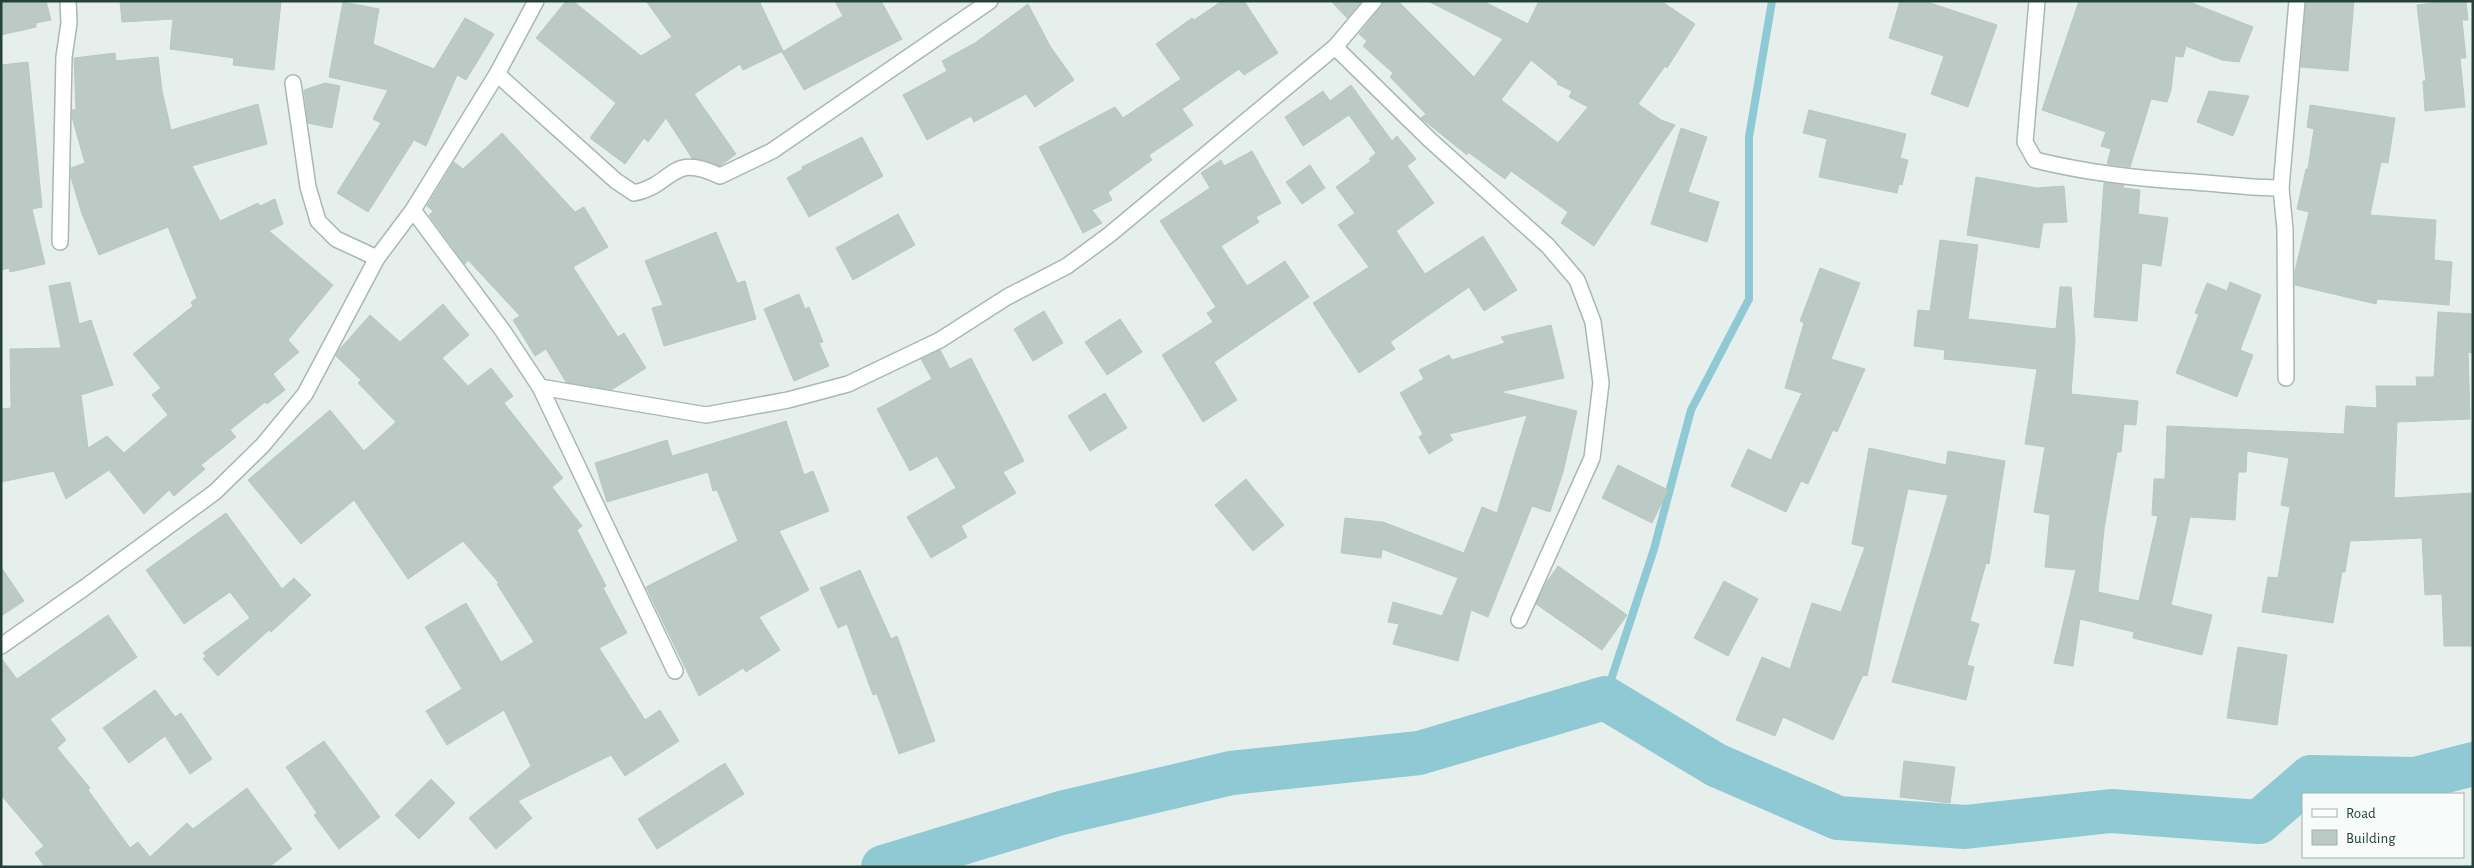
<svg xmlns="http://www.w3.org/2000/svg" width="2474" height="868" viewBox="0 0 2474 868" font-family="'Alegreya Sans',sans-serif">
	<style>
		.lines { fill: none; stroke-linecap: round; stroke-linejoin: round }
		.stream { stroke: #8ec9d4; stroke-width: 8 }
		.river { stroke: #8ec9d4; stroke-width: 44 }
		.building { fill: #bbcac4; stroke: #b8c9c2; fill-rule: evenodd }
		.street-casing { stroke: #a8b8b2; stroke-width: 18 }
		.street { stroke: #fff; stroke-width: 15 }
	</style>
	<rect width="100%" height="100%" fill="#e6efeb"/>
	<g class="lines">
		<polyline class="stream" points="1605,698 1654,549 1691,410 1749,299 1749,137 1772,1"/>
		<polyline class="river" points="883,867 1061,813 1231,773 1419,753 1605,698 1716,765 1838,818 1965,827 2111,811 2259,822 2311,777 2415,779 2473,764"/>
	</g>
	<g class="building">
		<polygon points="1,1 46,1 51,20 36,23 36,27 1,35"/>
		<polygon points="120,1 281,1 274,70 233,65 234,58 170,49 173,19 122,22"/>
		<polygon points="566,1 573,1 641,56 672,37 646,1 759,1 783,51 743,70 740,64 694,94 736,154 720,166 692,158 666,118 648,142 644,138 625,164 590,138 616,103 536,38"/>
		<polygon points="835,1 881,1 902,39 804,90 782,52 843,16"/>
		<polygon points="1222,1 1244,1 1278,53 1244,75 1239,69 1182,109 1193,125 1149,155 1152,160 1108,192 1112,200 1092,210 1102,223 1083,233 1039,147 1115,107 1123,118 1181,79 1156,44 1192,18 1194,20"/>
		<polygon points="1331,1 1362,1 1347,18"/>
		<path d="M1383 1H1398L1474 77 1503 39 1428 1H1483L1528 24 1539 1H1661L1695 24 1667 68 1665 66 1638 104 1661 120 1675 125 1594 246 1561 223 1568 212 1511 171 1505 179 1468 152 1467 155 1421 118 1426 114 1390 77 1393 73 1363 46 1367 41 1359 34 1381 7ZM1531 60 1558 82 1557 84 1572 91 1569 97 1588 107 1558 143 1501 100Z"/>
		<polygon points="1900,1 1924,1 1997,25 1968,107 1931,94 1944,56 1889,38"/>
		<polygon points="2079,1 2187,1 2253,27 2239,62 2222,60 2186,46 2183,57 2175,56 2171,90 2167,102 2151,99 2130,167 2107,164 2111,149 2101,146 2106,132 2042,110"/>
		<polygon points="2306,1 2354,1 2348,71 2301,67"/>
		<polygon points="2449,1 2466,1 2468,20 2462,20 2466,58 2460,58 2465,107 2425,111 2423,81 2426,81 2417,5"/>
		<polygon points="343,2 379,9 373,44 434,69 465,18 494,34 466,80 457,75 426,146 414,140 368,212 337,193 381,123 373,119 388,90 329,77"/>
		<polygon points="1028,4 1050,46 1074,80 1035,107 1026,94 974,122 971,116 927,140 903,95 947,71 942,61 975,43"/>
		<polygon points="115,53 116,61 158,57 162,91 171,130 258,104 267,144 192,166 220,221 258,203 260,206 275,199 283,224 269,231 333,285 288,340 299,352 273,374 285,390 267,404 265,402 230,430 236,437 201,465 205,469 174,496 169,490 144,514 109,470 66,499 54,471 1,482 1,409 11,408 10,349 61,348 49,286 70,282 79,324 91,320 113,385 81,395 88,448 107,436 124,453 168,415 152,395 161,388 133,354 193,306 191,302 197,298 168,227 99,255 82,214 71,177 71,168 85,163 72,117 72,110 76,110 74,58"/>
		<polygon points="28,62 42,207 32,209 45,264 10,272 9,268 1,270 1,65"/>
		<polygon points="325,83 340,86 332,128 308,123 304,90"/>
		<polygon points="1351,85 1392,141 1397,136 1416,159 1407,166 1434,203 1396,231 1425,274 1483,236 1517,290 1484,311 1469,287 1390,342 1395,349 1359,373 1313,303 1369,267 1338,225 1355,213 1336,187 1371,161 1369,159 1376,153 1349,115 1303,146 1285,117 1323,91 1330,101"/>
		<polygon points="2209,91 2249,96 2233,136 2197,122"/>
		<polygon points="2310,105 2395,118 2388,163 2381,162 2370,215 2436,220 2434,260 2452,262 2449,305 2377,299 2376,304 2295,285 2295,271 2309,212 2297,209 2306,169 2308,169 2314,129 2307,127"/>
		<polygon points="1809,110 1906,134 1900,158 1908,160 1902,185 1899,184 1897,193 1819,177 1827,139 1803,133"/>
		<polygon points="1681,128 1707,137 1688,192 1719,202 1707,242 1651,224"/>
		<polygon points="502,133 575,212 584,207 608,247 573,267 618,337 624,333 646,368 611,390 566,382 546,349 535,356 513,320 520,316 468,260 465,264 429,215 433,211 427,206 454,162 463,169"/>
		<polygon points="862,137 883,176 809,217 787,178 803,169 802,167"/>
		<polygon points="1252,151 1281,203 1256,217 1259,222 1221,246 1247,286 1285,261 1309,297 1214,362 1237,400 1203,422 1162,355 1213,322 1207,313 1216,307 1160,221 1210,188 1201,173 1221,160 1224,166"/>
		<polygon points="1310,165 1325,188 1302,204 1286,182"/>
		<polygon points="1976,177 2037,188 2064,186 2067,222 2043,223 2039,248 1967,235"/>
		<polygon points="2104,183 2124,185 2123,188 2140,190 2138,214 2168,218 2161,266 2142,263 2137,321 2094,317"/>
		<polygon points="898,214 915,245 853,280 836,248"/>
		<polygon points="716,232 737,283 745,281 756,319 664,346 652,308 663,305 645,261"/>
		<polygon points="1940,240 1978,245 1968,319 2056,329 2060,287 2071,287 2075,340 2071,394 2138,401 2136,425 2124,424 2121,452 2117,452 2104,529 2098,592 2139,601 2158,516 2152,515 2154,479 2165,479 2167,426 2344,434 2346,406 2377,408 2376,386 2417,386 2416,377 2434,377 2438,312 2473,314 2473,353 2468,352 2470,419 2397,422 2394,498 2473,493 2473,646 2444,646 2442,594 2425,595 2422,538 2350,541 2345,572 2342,572 2333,623 2262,612 2268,577 2278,578 2290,507 2281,505 2289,458 2247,451 2246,472 2238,472 2235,520 2190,517 2171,605 2212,615 2202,655 2133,638 2134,632 2080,619 2073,666 2054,663 2076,570 2045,567 2050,515 2034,512 2045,447 2025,444 2037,369 1944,359 1945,350 1914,346 1918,310 1930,311"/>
		<polygon points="1820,268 1860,283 1831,359 1865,369 1837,432 1833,430 1808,484 1801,481 1786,512 1731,486 1748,449 1771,460 1802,393 1785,388 1804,323 1800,321"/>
		<polygon points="2230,282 2261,295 2240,350 2253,355 2237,397 2176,373 2199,314 2195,313 2207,283 2227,291"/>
		<polygon points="799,294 805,309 809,307 823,342 819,343 829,366 794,381 764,309"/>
		<polygon points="443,304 469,335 442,358 468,386 491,368 513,396 504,403 563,478 552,487 582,526 577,530 606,586 603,588 627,633 599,648 645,720 660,710 679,741 625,776 611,755 518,801 532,818 496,849 469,818 531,766 504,710 447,745 426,711 462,689 425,627 466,603 501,662 534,642 497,584 499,583 463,541 408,579 354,500 301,544 248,480 330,410 364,451 396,422 358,383 361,380 336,356 339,350 370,315 400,342"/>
		<polygon points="1044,311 1063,343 1033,361 1014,329"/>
		<polygon points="1120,319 1142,352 1107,375 1085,342"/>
		<polygon points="1551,325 1564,378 1500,392 1577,411 1563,472 1550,512 1532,506 1488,617 1471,610 1458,661 1393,644 1399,624 1388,622 1393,602 1442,616 1458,578 1382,549 1381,558 1341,553 1345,518 1383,522 1464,553 1482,507 1497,513 1527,415 1449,434 1453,440 1429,454 1419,437 1423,434 1400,393 1424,379 1419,370 1449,355 1452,360 1505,343 1501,337"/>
		<polygon points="940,350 950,369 971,358 1024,461 1003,472 1016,493 961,526 967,537 931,558 907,517 956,488 937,456 910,471 877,409 932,379 921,359"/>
		<polygon points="1105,393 1127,428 1090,451 1068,416"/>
		<polygon points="786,421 804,475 813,471 829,511 779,531 809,590 759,617 780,650 746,672 743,668 699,696 646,587 738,541 717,490 713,491 708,472 607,502 595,463 667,440 672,456"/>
		<polygon points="1869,448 1946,465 1948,451 2005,461 1989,564 1986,563 1970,621 1979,624 1967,665 1974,667 1966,700 1892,682 1948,495 1908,489 1867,676 1863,675 1833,740 1783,717 1775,736 1736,720 1762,657 1790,669 1812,603 1841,612 1865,547 1852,544"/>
		<polygon points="1618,465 1668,490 1652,523 1602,498"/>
		<polygon points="1246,479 1284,525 1253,551 1215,505"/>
		<polygon points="226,513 282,589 294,578 311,595 271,632 269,630 218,676 203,659 206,656 203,653 250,618 230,592 184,624 146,570"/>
		<polygon points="1558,566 1627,615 1602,650 1536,604 1546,583"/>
		<polygon points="1,567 24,601 1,616"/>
		<polygon points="860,570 891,639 897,636 935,741 899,754 877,694 873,695 847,624 838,628 820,588"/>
		<polygon points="1724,581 1758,599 1728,656 1694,638"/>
		<polygon points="108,615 137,657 50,719 66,740 57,748 90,788 88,790 130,848 138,842 150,857 187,823 193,829 247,788 292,849 269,867 45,867 35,853 44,846 1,795 1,658 17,679"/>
		<polygon points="2238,647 2287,655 2277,725 2227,718"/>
		<polygon points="155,690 175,717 181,713 212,759 190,774 165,736 129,763 103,728"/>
		<polygon points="324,741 380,817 339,849 314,815 317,813 286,767"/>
		<polygon points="1904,761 1955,767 1950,803 1900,797"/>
		<polygon points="725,763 744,794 657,849 638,819"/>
		<polygon points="431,779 455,803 419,839 395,815"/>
	</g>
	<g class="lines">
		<g class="street-casing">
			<g id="street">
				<path d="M2037 1 2025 142 2035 160C2087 173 2140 179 2194 182 2223 184 2252 188 2281 188"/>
				<polyline points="1335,47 1430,140 1548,246 1577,280 1593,322 1601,383 1592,458 1519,620"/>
				<path d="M497 74 616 181 634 193C676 184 669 152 720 176L772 151 990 1"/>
				<polyline points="293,83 308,187 318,221 336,239 377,258"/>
				<polyline points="413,210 503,331 540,387 675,671"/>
				<polyline points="60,242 64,57 69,23 68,1"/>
				<polyline points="2286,378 2285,229 2281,188 2297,1"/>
				<polyline points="540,387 706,415 788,400 848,384 940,340 1007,297 1067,266 1109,235 1335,47 1374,1"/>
				<polyline points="1,646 84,588 215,492 263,445 305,394 377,258 413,210 497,74 536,1"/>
			</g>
		</g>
		<use href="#street" class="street"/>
	</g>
	<rect width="2474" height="868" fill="none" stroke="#24423a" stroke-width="5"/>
	<rect x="2302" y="793" width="162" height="65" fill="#f7fbf9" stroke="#a3b1ad"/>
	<rect x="2312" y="809" width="25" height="8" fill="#ffffff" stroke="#a3b1ad"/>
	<text x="2346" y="818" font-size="15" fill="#24423a">Road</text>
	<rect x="2312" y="830" width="25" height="15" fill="#bbcac4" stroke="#a3b1ad"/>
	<text x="2346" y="843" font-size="15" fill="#24423a">Building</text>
</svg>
